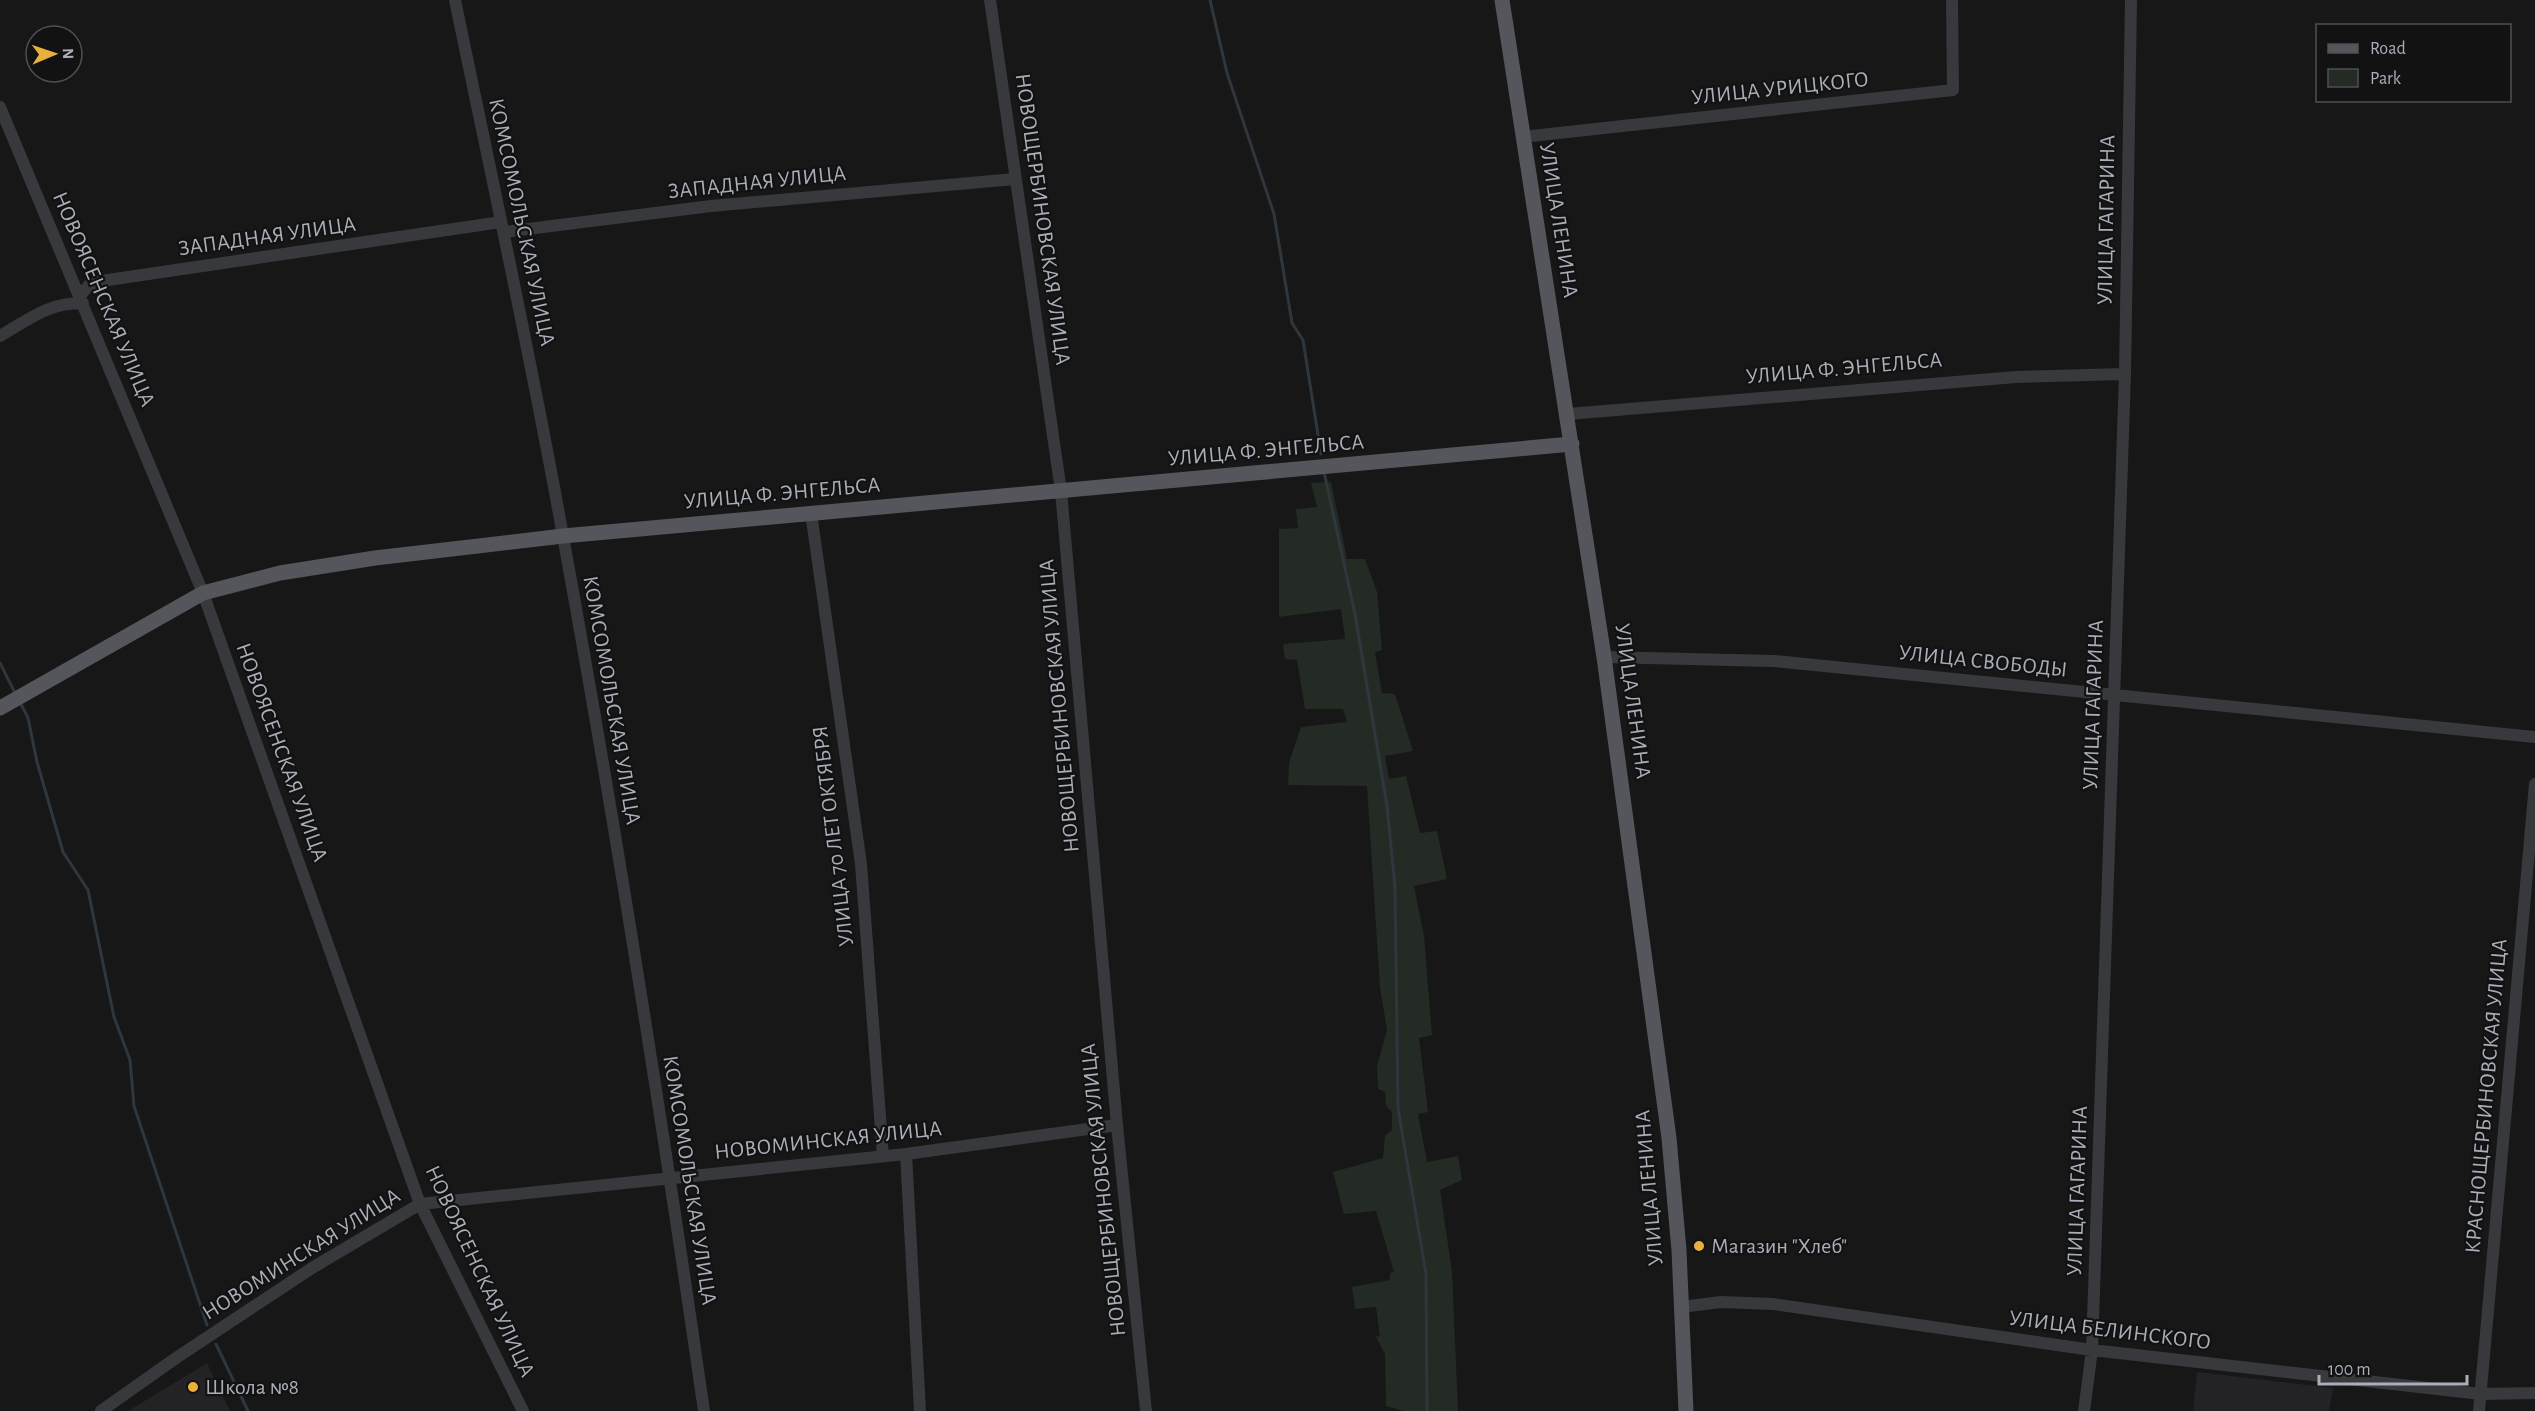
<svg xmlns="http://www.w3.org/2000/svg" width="2535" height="1411" viewBox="0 0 2535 1411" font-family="'Alegreya Sans',sans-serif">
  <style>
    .built { fill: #232325 }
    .green { fill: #232b24 }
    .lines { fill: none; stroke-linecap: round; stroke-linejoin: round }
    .stream { stroke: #2f373e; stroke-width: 3 }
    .minor { stroke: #38393d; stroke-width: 12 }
    .major { stroke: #54565c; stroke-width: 15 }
    .poi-dot { fill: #e9b03e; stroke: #121213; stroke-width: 2 }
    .labels { text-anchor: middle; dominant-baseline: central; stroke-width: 4.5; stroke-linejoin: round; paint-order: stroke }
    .street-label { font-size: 22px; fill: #a9aeb8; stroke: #121213 }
    .poi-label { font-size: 22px; fill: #a9aeb8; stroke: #121213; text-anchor: start }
  </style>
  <rect width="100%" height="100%" fill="#171718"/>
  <path class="built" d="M207 1363 230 1411H128Z
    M2197 1372 2333 1388 2329 1411H2193Z"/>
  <path class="green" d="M1331 482 1347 559H1365L1377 592 1382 650 1375 652 1382 693 1395 694 1413 751 1385 756 1389 779 1406 776 1420 833 1437 831 1447 879 1414 886 1424 936 1432 1035 1419 1038 1428 1112 1418 1114 1427 1162 1458 1156 1462 1180 1440 1190 1452 1271 1458 1411H1403L1386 1406 1385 1354 1376 1337 1380 1336 1376 1307 1355 1309 1352 1287 1390 1280V1273L1394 1272 1376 1211 1344 1214 1333 1172 1383 1158 1385 1136 1392 1130V1112L1386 1106 1385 1092 1378 1089 1377 1066 1387 1030 1380 988 1367 786 1288 785 1289 763 1301 727 1347 722 1343 709H1305L1297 660 1285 659 1283 644 1345 639 1341 609 1279 617V529L1298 528 1296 509 1317 507 1311 483Z"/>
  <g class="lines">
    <path class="stream" d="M1210 0 1227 73 1274 214 1292 323 1303 340 1321 454
      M1324 472 1355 614 1387 806 1395 887 1398 1108 1426 1274 1427 1411
      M0 663 15 693
      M20 702 28 718 37 762 63 852 88 890 114 1017 130 1060 134 1106 207 1325
      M216 1344 248 1411"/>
    <path class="minor" d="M455 0C492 179 531 357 563 536 616 827 662 1119 704 1411
      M990 0 1061 491 1117 1125 1146 1411
      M0 107 203 593 420 1204 523 1411
      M1522 137 1953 90 1952 0
      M504 232 711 206 1015 179
      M80 296 89 285 101 281 501 222
      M0 336C30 319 47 303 83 303
      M1568 414 2016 377 2125 374
      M811 513 861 864 883 1156
      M1604 657 1774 661 2535 737
      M906 1154 920 1411
      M1681 1307 1721 1302 1773 1304 2092 1350 2481 1394 2535 1393
      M101 1411 176 1358 312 1268 420 1204 906 1154 1117 1125
      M2084 1411 2092 1350 2125 374 2131 0
      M2479 1411 2535 784"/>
    <path class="major" d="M1502 0 1604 657 1669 1138 1679 1250 1686 1411
      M0 708 203 593 280 573 375 558 563 536 1572 444"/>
  </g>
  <g class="poi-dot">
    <circle cx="1699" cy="1246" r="6"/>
    <circle cx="193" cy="1387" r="6"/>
  </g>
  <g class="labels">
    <g class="street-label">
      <text transform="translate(1780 88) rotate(-6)">УЛИЦА УРИЦКОГО</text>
      <text transform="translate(757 182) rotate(-6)">ЗАПАДНАЯ УЛИЦА</text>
      <text transform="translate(1043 219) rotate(82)">НОВОЩЕРБИНОВСКАЯ УЛИЦА</text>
      <text transform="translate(1559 220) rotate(81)">УЛИЦА ЛЕНИНА</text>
      <text transform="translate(2106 220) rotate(-89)">УЛИЦА ГАГАРИНА</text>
      <text transform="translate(522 222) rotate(78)">КОМСОМОЛЬСКАЯ УЛИЦА</text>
      <text transform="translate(267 236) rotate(-8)">ЗАПАДНАЯ УЛИЦА</text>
      <text transform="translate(104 299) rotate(67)">НОВОЯСЕНСКАЯ УЛИЦА</text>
      <text transform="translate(1844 368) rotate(-5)">УЛИЦА Ф. ЭНГЕЛЬСА</text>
      <text transform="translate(1266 450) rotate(-5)">УЛИЦА Ф. ЭНГЕЛЬСА</text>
      <text transform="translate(782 493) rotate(-5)">УЛИЦА Ф. ЭНГЕЛЬСА</text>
      <text transform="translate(1983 661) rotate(6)">УЛИЦА СВОБОДЫ</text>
      <text transform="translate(612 700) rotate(80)">КОМСОМОЛЬСКАЯ УЛИЦА</text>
      <text transform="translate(1633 701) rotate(82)">УЛИЦА ЛЕНИНА</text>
      <text transform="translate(2093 705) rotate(-88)">УЛИЦА ГАГАРИНА</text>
      <text transform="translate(1059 706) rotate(-95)">НОВОЩЕРБИНОВСКАЯ УЛИЦА</text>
      <text transform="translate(282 752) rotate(70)">НОВОЯСЕНСКАЯ УЛИЦА</text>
      <text transform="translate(833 836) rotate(-97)">УЛИЦА 70 ЛЕТ ОКТЯБРЯ</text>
      <text transform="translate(2486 1096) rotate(-85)">КРАСНОЩЕРБИНОВСКАЯ УЛИЦА</text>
      <text transform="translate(828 1140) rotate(-6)">НОВОМИНСКАЯ УЛИЦА</text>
      <text transform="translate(690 1180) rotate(81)">КОМСОМОЛЬСКАЯ УЛИЦА</text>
      <text transform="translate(1649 1188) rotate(-95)">УЛИЦА ЛЕНИНА</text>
      <text transform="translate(1103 1190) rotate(-96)">НОВОЩЕРБИНОВСКАЯ УЛИЦА</text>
      <text transform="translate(2077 1191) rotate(-88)">УЛИЦА ГАГАРИНА</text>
      <text transform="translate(301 1254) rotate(-32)">НОВОМИНСКАЯ УЛИЦА</text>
      <text transform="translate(480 1271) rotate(65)">НОВОЯСЕНСКАЯ УЛИЦА</text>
      <text transform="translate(2110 1330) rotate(7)">УЛИЦА БЕЛИНСКОГО</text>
    </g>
    <g class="poi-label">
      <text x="1711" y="1246">Магазин "Хлеб"</text>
      <text x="205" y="1387">Школа №8</text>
    </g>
  </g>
  <rect x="2316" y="24" width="195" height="78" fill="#121213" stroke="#4e5055" stroke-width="1.5"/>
  <rect x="2328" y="44" width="30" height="9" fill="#54565c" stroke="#4e5055" stroke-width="1.5"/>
  <text x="2370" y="54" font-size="18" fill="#a9aeb8">Road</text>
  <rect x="2328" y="69" width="30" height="18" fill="#232b24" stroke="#4e5055" stroke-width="1.5"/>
  <text x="2370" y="84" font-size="18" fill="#a9aeb8">Park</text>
  <g transform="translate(54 54) rotate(88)"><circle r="28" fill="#121213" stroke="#4e5055" stroke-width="1.5"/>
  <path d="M0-4.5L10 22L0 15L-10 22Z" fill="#e9b03e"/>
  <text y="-9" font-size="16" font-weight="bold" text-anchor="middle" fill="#a9aeb8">N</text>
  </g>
  <path d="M2319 1375v9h148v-9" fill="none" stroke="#a9aeb8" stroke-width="3"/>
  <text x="2328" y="1375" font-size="18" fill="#a9aeb8" stroke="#121213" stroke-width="4.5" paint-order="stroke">100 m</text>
</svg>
